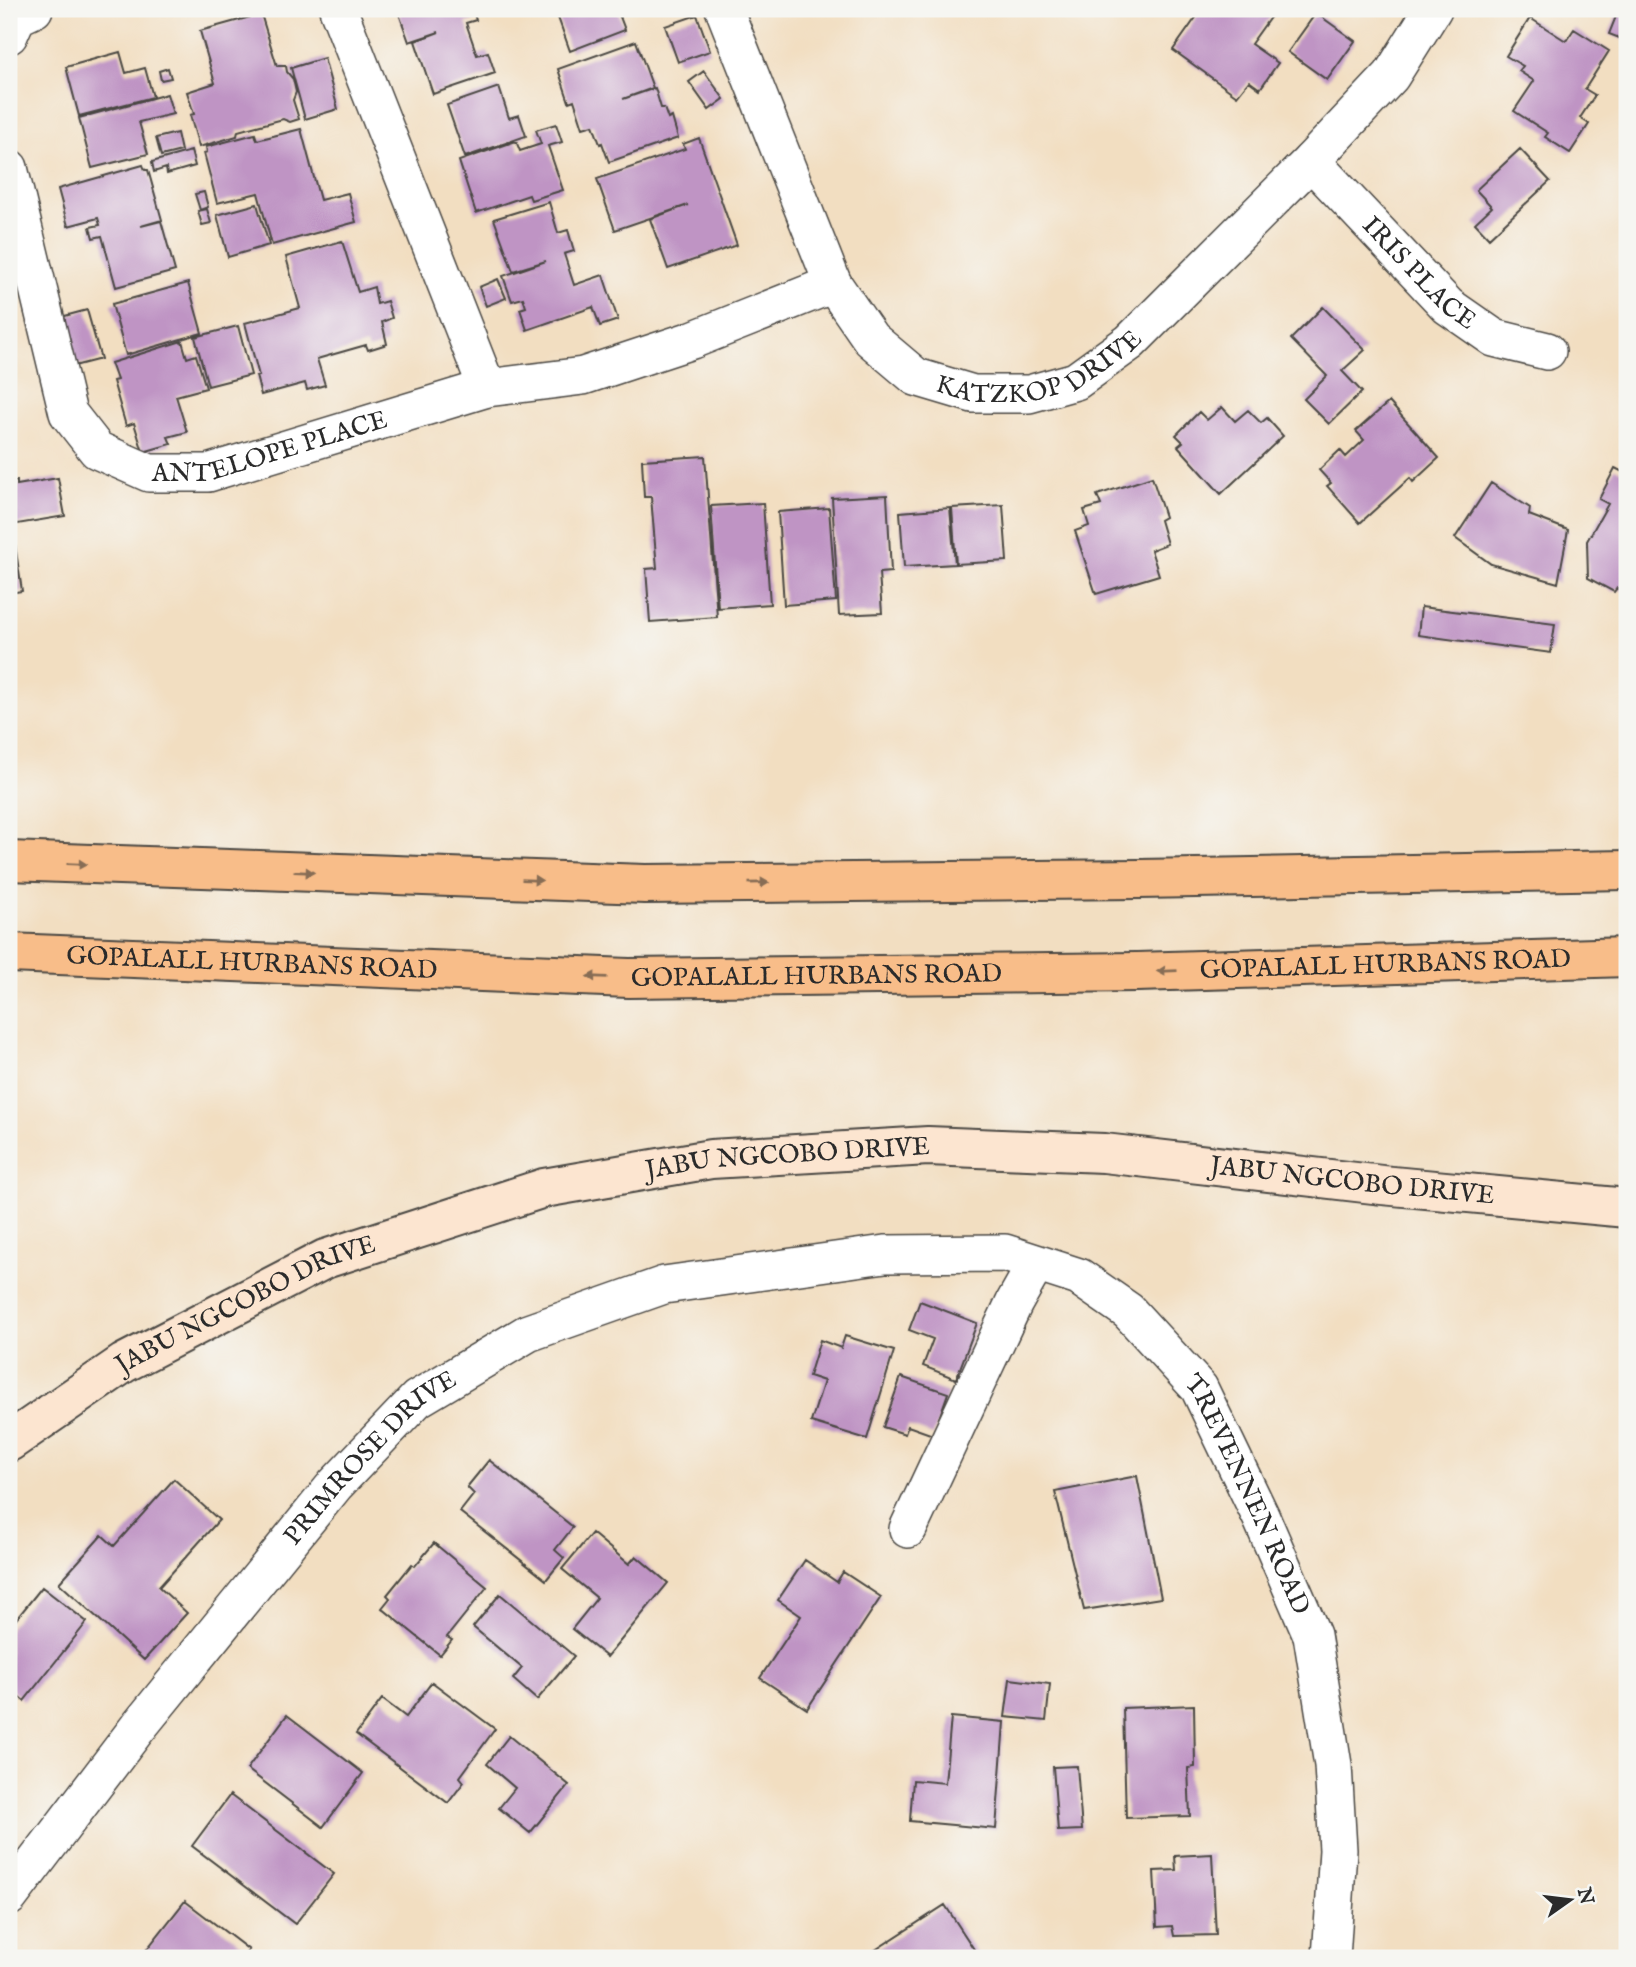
<svg xmlns="http://www.w3.org/2000/svg" width="1636" height="1967" viewBox="0 0 1636 1967" font-family="'IM FELL English',serif">
  <style>
    .building { fill: #bf94c4 }
    .lines { fill: none; stroke-linecap: round; stroke-linejoin: round }
    .minor-casing { stroke: #494642; stroke-width: 40 }
    .secondary-casing { stroke: #494642; stroke-width: 42 }
    .primary-casing { stroke: #494642; stroke-width: 42 }
    .minor { stroke: #fff; stroke-width: 37 }
    .secondary { stroke: #fce5d0; stroke-width: 38 }
    .primary { stroke: #f8bd89; stroke-width: 38 }
    .oneway { fill: #876d55 }
    .labels { text-anchor: middle; dominant-baseline: central; stroke-width: 5; stroke-linejoin: round; paint-order: stroke }
    .street-label { font-size: 26px; fill: #2b2b2b; stroke: #f6f6f2 }
  </style>
  <rect width="100%" height="100%" fill="#f6f6f2"/>
  <filter id="ink" filterUnits="userSpaceOnUse"><feTurbulence type="fractalNoise" baseFrequency=".0143" numOctaves="2"/><feDisplacementMap in="SourceGraphic" scale="14" xChannelSelector="R" yChannelSelector="G"/><feConvolveMatrix kernelMatrix="1 2 1 2 8 2 1 2 1" color-interpolation-filters="sRGB"/></filter>
  <filter id="wash" filterUnits="userSpaceOnUse"><feTurbulence type="fractalNoise" baseFrequency=".00686" numOctaves="4" result="noise"/><feDisplacementMap in="SourceGraphic" scale="28" xChannelSelector="R" yChannelSelector="G"/><feGaussianBlur stdDeviation="1.57" result="paint"/><feColorMatrix in="noise" values="0 0 0 0 0 0 0 0 0 0 0 0 0 0 0 0 0 1.4 0 .05"/><feComposite in="paint" operator="in"/></filter>
  <g filter="url(#wash)">
    <rect width="100%" height="100%" fill="#f2dec1"/>
    <g id="blocks">
      <path class="building" d="M404 9H472L476 20 466 23 477 55 488 52 495 73 433 94 415 41 439 32 409 42 398 11Z
        M555 9H617L625 30 570 51Z
        M1202 9H1276L1251 44 1278 63 1260 89 1249 81 1237 96 1173 50Z
        M1619 9H1627V41L1609 34Z
        M1316 13 1355 41 1327 80 1288 52Z
        M261 14 277 66H286L287 72 293 79 296 92 293 100 299 119 290 122 283 119 238 131 237 136 199 147 190 115 194 114 187 92 215 83 200 31Z
        M697 15 710 51 678 62 665 26Z
        M1530 18 1566 41 1574 29 1609 51 1585 89 1595 95 1580 118 1589 124 1570 153 1545 137 1548 133 1514 111 1534 81 1519 71 1523 66 1506 56Z
        M636 41 653 88 623 99 655 88 661 108H664L668 119 672 117 678 138 609 162 602 143 600 144 593 125 583 128 574 100 569 102 558 69Z
        M120 52 126 73 145 68 153 97 79 116 66 67Z
        M324 58 338 109 305 119 291 68Z
        M168 68 171 78 161 80 159 71Z
        M704 71 724 99 709 110 689 82Z
        M499 87 509 118 519 115 526 136 465 157 447 105Z
        M167 94 173 114 139 122 148 154 92 168 79 118Z
        M556 124 562 142 548 146 563 190 531 200 529 195 476 213 459 161 516 141 520 151 541 144 536 130Z
        M301 129 320 200 348 193 356 222 272 245 258 193 217 203 204 153 207 152 206 147 255 134 257 140Z
        M177 133 181 151 161 156 156 138Z
        M699 138 737 245 668 269 650 219 688 205 615 230 597 179 685 149 683 144Z
        M1520 149 1550 181 1489 238 1475 223 1492 207 1476 190Z
        M191 151 195 166 167 174 166 168 154 172 152 162Z
        M143 165 145 170H148L162 220 141 226 161 221 175 271 116 287 102 236 93 238 90 227 100 225 98 218 68 226 58 189Z
        M204 192 208 207 200 210 195 194Z
        M549 202 558 233 568 230 574 251 564 254 574 285 603 275 618 320 600 326 593 307 527 330 520 309 526 307 523 298 512 301 503 276 546 261 513 271 494 219Z
        M257 204 269 245 228 257 217 215Z
        M207 209 211 223 202 225 198 211Z
        M342 241 358 292 374 287 377 304 387 301 392 318 382 322 387 344 368 350 366 345 317 359 325 385 307 390 305 383 261 395 256 376H259L245 323 300 308 286 257Z
        M498 279 506 298 486 306 479 287Z
        M188 283 202 333 126 355 112 304Z
        M1323 307 1365 350 1342 371 1362 392 1329 424 1304 399 1327 376 1291 339Z
        M87 310 101 359 74 366 61 317Z
        M238 326 251 375 208 386 195 337Z
        M182 341 187 358 196 355 206 388 176 396 187 432 168 437 171 444 143 452 134 423 126 426 113 381 117 380 111 363Z
        M1389 402 1439 458 1413 482 1410 478 1360 523 1327 486 1331 483 1319 470 1340 450 1346 457 1364 440 1356 431Z
        M1222 407 1235 421 1248 410 1261 423 1267 418 1283 436 1221 494 1178 446 1183 442 1176 435 1199 412 1207 420Z
        M705 456 717 617 650 622 646 569 657 568 651 497H644L642 460Z
        M1615 468 1627 474V593L1617 588 1614 592 1588 578 1587 541 1608 504 1599 499Z
        M1152 477 1165 517 1160 520 1167 544 1151 550 1159 575 1096 594 1075 531 1089 526 1084 510 1101 505 1097 495Z
        M58 478 65 516 11 525 13 536 9 537V482L17 481V485Z
        M1491 483 1530 508 1529 515 1568 530 1558 583 1491 564 1455 538Z
        M887 495 891 572 879 573 882 613 839 615 832 498Z
        M763 503 770 604 718 608 711 506Z
        M1003 505 1007 561 956 564 952 508Z
        M829 508 836 601 784 605 778 512Z
        M950 508 955 564 904 567 900 512Z
        M14 538 22 591 9 593V539Z
        M1421 607 1555 624 1551 653 1418 635Z
        M920 1301 977 1323 956 1379 923 1366 933 1339 909 1330Z
        M845 1336 894 1351 867 1439 811 1422 824 1381 809 1376 820 1340 841 1348Z
        M901 1377 948 1393 933 1435 908 1426 905 1434 883 1427Z
        M489 1460 573 1527 555 1550 564 1558 546 1580 460 1512 474 1494 467 1487Z
        M1137 1476 1161 1598 1084 1610 1055 1492Z
        M174 1479 219 1520 159 1587 187 1613 144 1660 59 1583 102 1535 114 1546Z
        M592 1533 629 1564 636 1556 668 1583 607 1657 572 1629 597 1598 562 1569Z
        M434 1543 487 1587 447 1637 452 1640 440 1655 382 1608 390 1598 387 1595 412 1564 415 1566Z
        M805 1560 837 1582 843 1572 881 1597 807 1709 760 1678 801 1616 778 1600Z
        M42 1587 87 1622 24 1701 9 1688V1628Z
        M500 1594 574 1656 537 1700 513 1679 522 1668 473 1627Z
        M1010 1679 1050 1684 1046 1721 1005 1717Z
        M432 1682 495 1729 460 1777 464 1782 448 1803 356 1734 382 1699 406 1717Z
        M1194 1705 1195 1767 1188 1768 1190 1816 1126 1818 1123 1708Z
        M287 1715 363 1773 323 1827 247 1769Z
        M951 1717 1004 1722 996 1829 910 1821 913 1780 945 1783Z
        M509 1736 569 1785 530 1833 499 1808 515 1788 487 1764Z
        M1077 1766 1082 1830 1058 1831 1053 1767Z
        M230 1795 334 1874 295 1924 192 1846Z
        M1212 1854 1216 1935 1174 1936 1172 1926 1157 1927 1154 1871 1176 1870 1175 1856Z
        M185 1901 249 1950 242 1958H140Z
        M945 1905 979 1957 976 1958H863Z
        M1206 1953V1958H1147V1956Z"/>
    </g>
  </g>
  <g filter="url(#ink)">
    <use href="#blocks" fill-opacity="0" stroke="#494642" stroke-width="2"/>
    <g class="lines">
      <g class="minor-casing">
        <g id="minor">
          <path d="M338 9 487 388"/>
          <path id="s1" d="M724 9 833 284 871 339 916 377 973 394H1029L1076 381 1130 342 1311 161 1391 76 1433 9"/>
          <path d="M9 35 17 17 34 9"/>
          <path id="s2" d="M1311 161 1448 306 1494 338 1547 351"/>
          <path id="s3" d="M9 168 68 413 97 450 149 473H208L487 388 583 376 692 340 833 284"/>
          <path d="M908 1529 1014 1303 1036 1264"/>
          <path id="s4" d="M9 1897 136 1730 335 1485 417 1399 528 1333 664 1285 885 1254 1005 1253 1079 1277 1128 1311 1199 1388 1261 1517 1312 1635 1333 1765 1338 1850 1331 1958"/>
        </g>
      </g>
      <g class="secondary-casing">
        <g id="secondary">
          <path id="s5" d="M9 1442 124 1363 325 1259 544 1188 711 1159 928 1146 1104 1153 1382 1185 1627 1208"/>
        </g>
      </g>
      <g class="primary-casing">
        <g id="primary">
          <path d="M9 861 645 884 1139 879 1627 870"/>
          <path id="s6" d="M9 953 629 978 1137 972 1627 957"/>
        </g>
      </g>
      <use href="#minor" class="minor"/>
      <use href="#secondary" class="secondary"/>
      <use href="#primary" class="primary"/>
    </g>
    <defs><path id="oneway-solid" d="M-6-.8H1V-3.2L6.5 0L1 3.2V.8H-6Z" transform="scale(1.75)"/></defs>
    <g class="oneway">
      <use href="#oneway-solid" transform="translate(77 864) rotate(2)"/>
      <use href="#oneway-solid" transform="translate(304 872) rotate(2)"/>
      <use href="#oneway-solid" transform="translate(532 880) rotate(2)"/>
      <use href="#oneway-solid" transform="translate(759 883) rotate(-1)"/>
      <use href="#oneway-solid" transform="translate(1167 971) rotate(178)"/>
      <use href="#oneway-solid" transform="translate(597 977) rotate(-178)"/>
    </g>
  </g>
  <g class="labels">
    <g class="street-label">
      <text stroke="none"><textPath href="#s2" startOffset="156">IRIS PLACE</textPath></text>
      <text stroke="none"><textPath href="#s1" startOffset="553">KATZKOP DRIVE</textPath></text>
      <text stroke="none"><textPath href="#s3" startOffset="480">ANTELOPE PLACE</textPath></text>
      <text stroke="none"><textPath href="#s6" startOffset="243">GOPALALL HURBANS ROAD</textPath></text>
      <text stroke="none"><textPath href="#s6" startOffset="1377">GOPALALL HURBANS ROAD</textPath></text>
      <text stroke="none"><textPath href="#s6" startOffset="808">GOPALALL HURBANS ROAD</textPath></text>
      <text stroke="none"><textPath href="#s5" startOffset="842">JABU NGCOBO DRIVE</textPath></text>
      <text stroke="none"><textPath href="#s5" startOffset="1409">JABU NGCOBO DRIVE</textPath></text>
      <text stroke="none"><textPath href="#s5" startOffset="275">JABU NGCOBO DRIVE</textPath></text>
      <text stroke="none"><textPath href="#s4" startOffset="570">PRIMROSE DRIVE</textPath></text>
      <text stroke="none"><textPath href="#s4" startOffset="1620">TREVENNEN ROAD</textPath></text>
    </g>
  </g>
  <rect width="1636" height="1967" fill="none" stroke="#f6f6f2" stroke-width="35"/>
  <g transform="translate(1570 1900) rotate(76)" stroke="#f6f6f2" stroke-width="5" paint-order="stroke">
  <path d="M0-5L12 26L0 18L-12 26Z" fill="#2b2b2b"/>
  <text y="-10" font-size="19" font-weight="bold" text-anchor="middle" fill="#2b2b2b">N</text>
  </g>
</svg>
